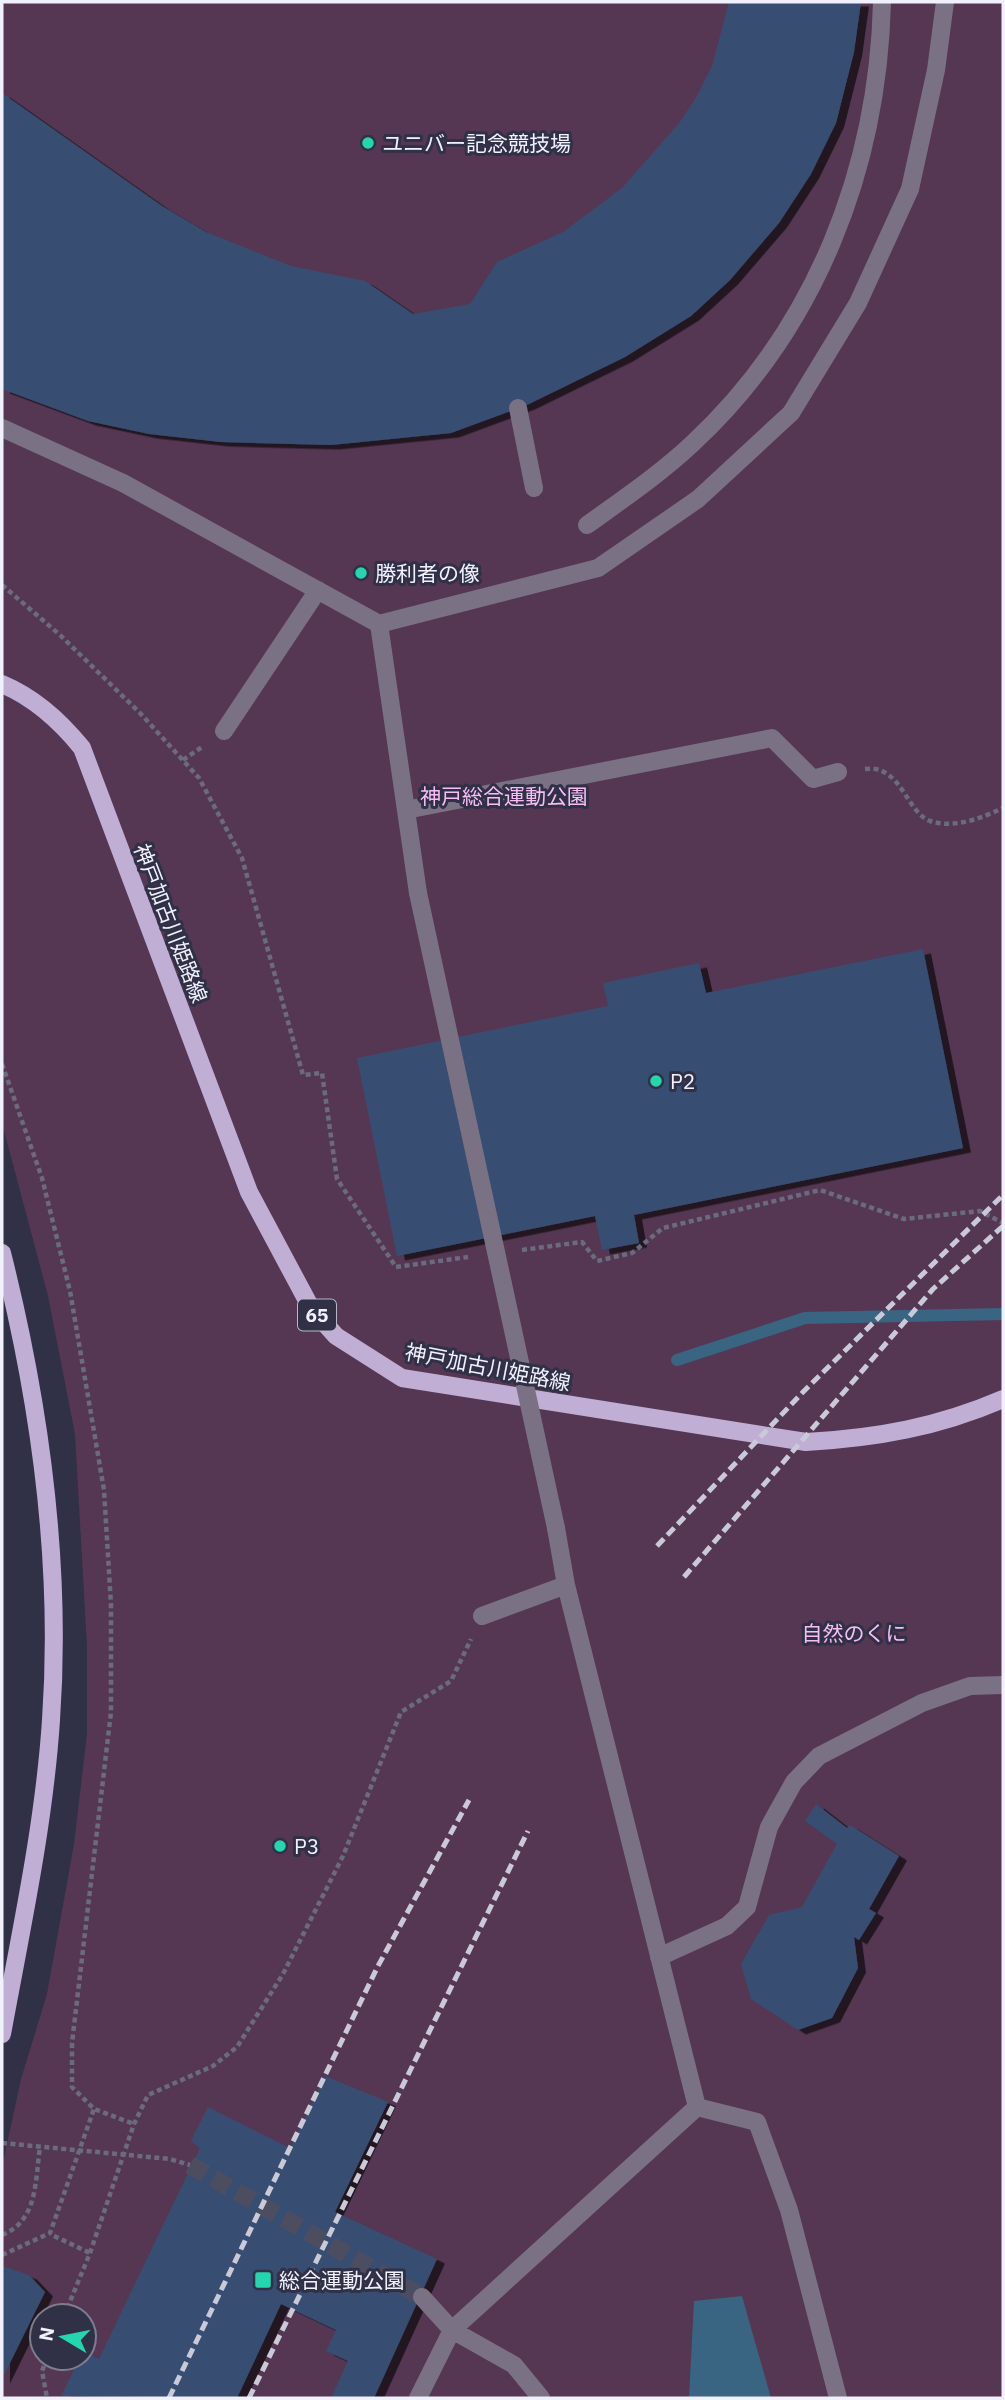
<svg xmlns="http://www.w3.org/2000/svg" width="1005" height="2400" viewBox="0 0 1005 2400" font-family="'IBM Plex Sans','Noto Sans JP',sans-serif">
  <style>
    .green { fill: #553753; fill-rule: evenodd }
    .water { fill: #396582 }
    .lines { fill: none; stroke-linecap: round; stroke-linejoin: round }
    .stream { stroke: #396582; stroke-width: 12 }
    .building { fill: #384d72; filter: url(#shadow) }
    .minor-tunnel { stroke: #4d4d62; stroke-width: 18; stroke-dasharray: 18 9; stroke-linecap: butt }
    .path { stroke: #6b6b7f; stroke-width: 4.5; stroke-dasharray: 5 3.5; stroke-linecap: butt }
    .minor { stroke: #7a7184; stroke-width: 18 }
    .major { stroke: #c0aed5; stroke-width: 18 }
    .rail { stroke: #c9c9d8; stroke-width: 5; stroke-dasharray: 10 5; stroke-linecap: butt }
    .path-bridge { stroke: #6b6b7f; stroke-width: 4.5; stroke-dasharray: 5 3.5; stroke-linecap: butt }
    .minor-bridge { stroke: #7a7184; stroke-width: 18 }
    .poi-dot { fill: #25d5ae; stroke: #303047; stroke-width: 2.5 }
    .labels { text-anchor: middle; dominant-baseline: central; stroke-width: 6; stroke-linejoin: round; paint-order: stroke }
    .shield { fill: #303047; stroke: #b7b7c6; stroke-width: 2 }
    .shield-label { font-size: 19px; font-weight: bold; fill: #f1f1fd }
    .poi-label { font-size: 21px; fill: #f1f1fd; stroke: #303047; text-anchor: start }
    .park-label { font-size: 21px; fill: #f8bdf4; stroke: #303047 }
    .street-label { font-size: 21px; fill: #f1f1fd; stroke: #303047 }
  </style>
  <defs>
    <filter id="shadow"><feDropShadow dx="8" dy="4.5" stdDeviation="0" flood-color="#0009"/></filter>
  </defs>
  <rect width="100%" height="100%" fill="#303047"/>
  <path class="green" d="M2 2H1003V2398H2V2167L21 2079 47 1994 74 1844 87 1734V1647L75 1434 48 1296 2 1123ZM42 2316H84V2358H42Z"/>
  <path class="water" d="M742 2296 771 2398H689L694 2301Z"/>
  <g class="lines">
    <path class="stream" d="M677 1360 805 1318 1003 1314"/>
  </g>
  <path class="building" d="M729 2H861L854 52 836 123 811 174 779 223 730 280 691 316 625 357 527 405 451 433 331 445 221 442 149 434 88 421 2 389V93L162 206 206 232 291 266 365 281 413 314 470 304 497 262 563 232 622 188 680 122 697 96 712 66Z
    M923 949 963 1148 634 1215 639 1243 602 1250 595 1216 397 1256 357 1058 608 1006 603 983 699 963 706 993Z
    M816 1804 847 1828 850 1825 899 1856 869 1909 876 1913 859 1940 854 1937 858 1968 832 2018 798 2030 751 1999 741 1964 769 1915 802 1907 837 1844 805 1821Z
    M325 2076 388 2102 335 2212 437 2259 374 2398H331L348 2361 326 2351 336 2330 281 2304 237 2398 61 2396 80 2358H84V2351L99 2359 200 2148 191 2141 208 2107 290 2148Z
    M2 2266 29 2275 45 2292 2 2379Z"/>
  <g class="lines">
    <path class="minor-tunnel" d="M190 2165 422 2297"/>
    <path class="path" d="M2 585 60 635 140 713 199 778 242 858 303 1075 322 1073 337 1179 396 1267 468 1257
      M183 760 202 747
      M865 769C901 764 906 812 930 821 954 829 982 818 1003 808
      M2 1064 42 1178 70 1291 104 1490 111 1605V1712L72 2043V2087L94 2109 134 2124
      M522 1250 582 1242 597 1261 632 1253 663 1228 820 1190 904 1219 980 1211 1003 1223
      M2 2235C38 2221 35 2181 40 2147
      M54 2236 90 2253
      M2 2255 50 2233 94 2109
      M64 2316 90 2253 134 2124 148 2095 213 2066 237 2047 283 1974 343 1856 401 1712 451 1681 471 1639
      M47 2358 42 2371 47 2398"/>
    <path class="minor" d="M518 408 534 488
      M2 428 123 483 379 624
      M587 525C623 499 660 474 692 444 816 329 878 168 882 2
      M224 731 318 590
      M406 810 772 738 813 779 838 772
      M418 893 379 624 598 568 698 499 791 413 858 303 910 189 936 70 945 2
      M556 1528 566 1585 697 2107 757 2122 789 2210 838 2398
      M482 1616 566 1585
      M659 1957 727 1926 747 1907 769 1827 794 1782 819 1756 922 1703 970 1686 1003 1685
      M422 2297 452 2330 514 2365 541 2398
      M418 2398 452 2330 697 2107"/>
    <path class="major" d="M2 684C33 697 61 722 82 748L249 1192 311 1308 336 1336 402 1378 806 1442C877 1438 938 1427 1003 1399
      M2 1253C40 1404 62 1564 51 1720 44 1826 21 1930 2 2034"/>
    <path class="rail" d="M657 1546 804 1391 1003 1195
      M684 1577 933 1289 1003 1226
      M169 2398 378 1966 469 1800
      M249 2398 528 1831"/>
    <path class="path-bridge" d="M2 2143 170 2159 190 2165"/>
    <path class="minor-bridge" d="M418 893 556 1528"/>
  </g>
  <g class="poi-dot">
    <circle cx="368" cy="143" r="7"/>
    <circle cx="361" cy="573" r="7"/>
    <circle cx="656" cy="1081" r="7"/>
    <circle cx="280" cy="1846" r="7"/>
    <rect x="254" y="2271" width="18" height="18" rx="3.5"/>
  </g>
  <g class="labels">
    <rect class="shield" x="298" y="1299.5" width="38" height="31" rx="5"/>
    <g class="shield-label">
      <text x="317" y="1315">65</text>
    </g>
    <g class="poi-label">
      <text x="382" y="143">ユニバー記念競技場</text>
      <text x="375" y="573">勝利者の像</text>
      <text x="670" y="1081">P2</text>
      <text x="294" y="1846">P3</text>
      <text x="279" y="2280">総合運動公園</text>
    </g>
    <g class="park-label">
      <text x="504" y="796">神戸総合運動公園</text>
      <text x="854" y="1633">自然のくに</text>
    </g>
    <g class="street-label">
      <text transform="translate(171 923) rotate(69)">神戸加古川姫路線</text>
      <text transform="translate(488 1367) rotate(11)">神戸加古川姫路線</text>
    </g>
  </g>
  <rect width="1005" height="2400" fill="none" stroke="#f1f1fd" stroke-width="7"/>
  <g transform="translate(63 2337) rotate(280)"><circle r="33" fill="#303047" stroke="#7d7d90" stroke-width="2"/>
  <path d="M0-5L12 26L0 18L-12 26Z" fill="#25d5ae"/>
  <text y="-10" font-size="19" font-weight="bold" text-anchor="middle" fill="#f1f1fd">N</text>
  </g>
</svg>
